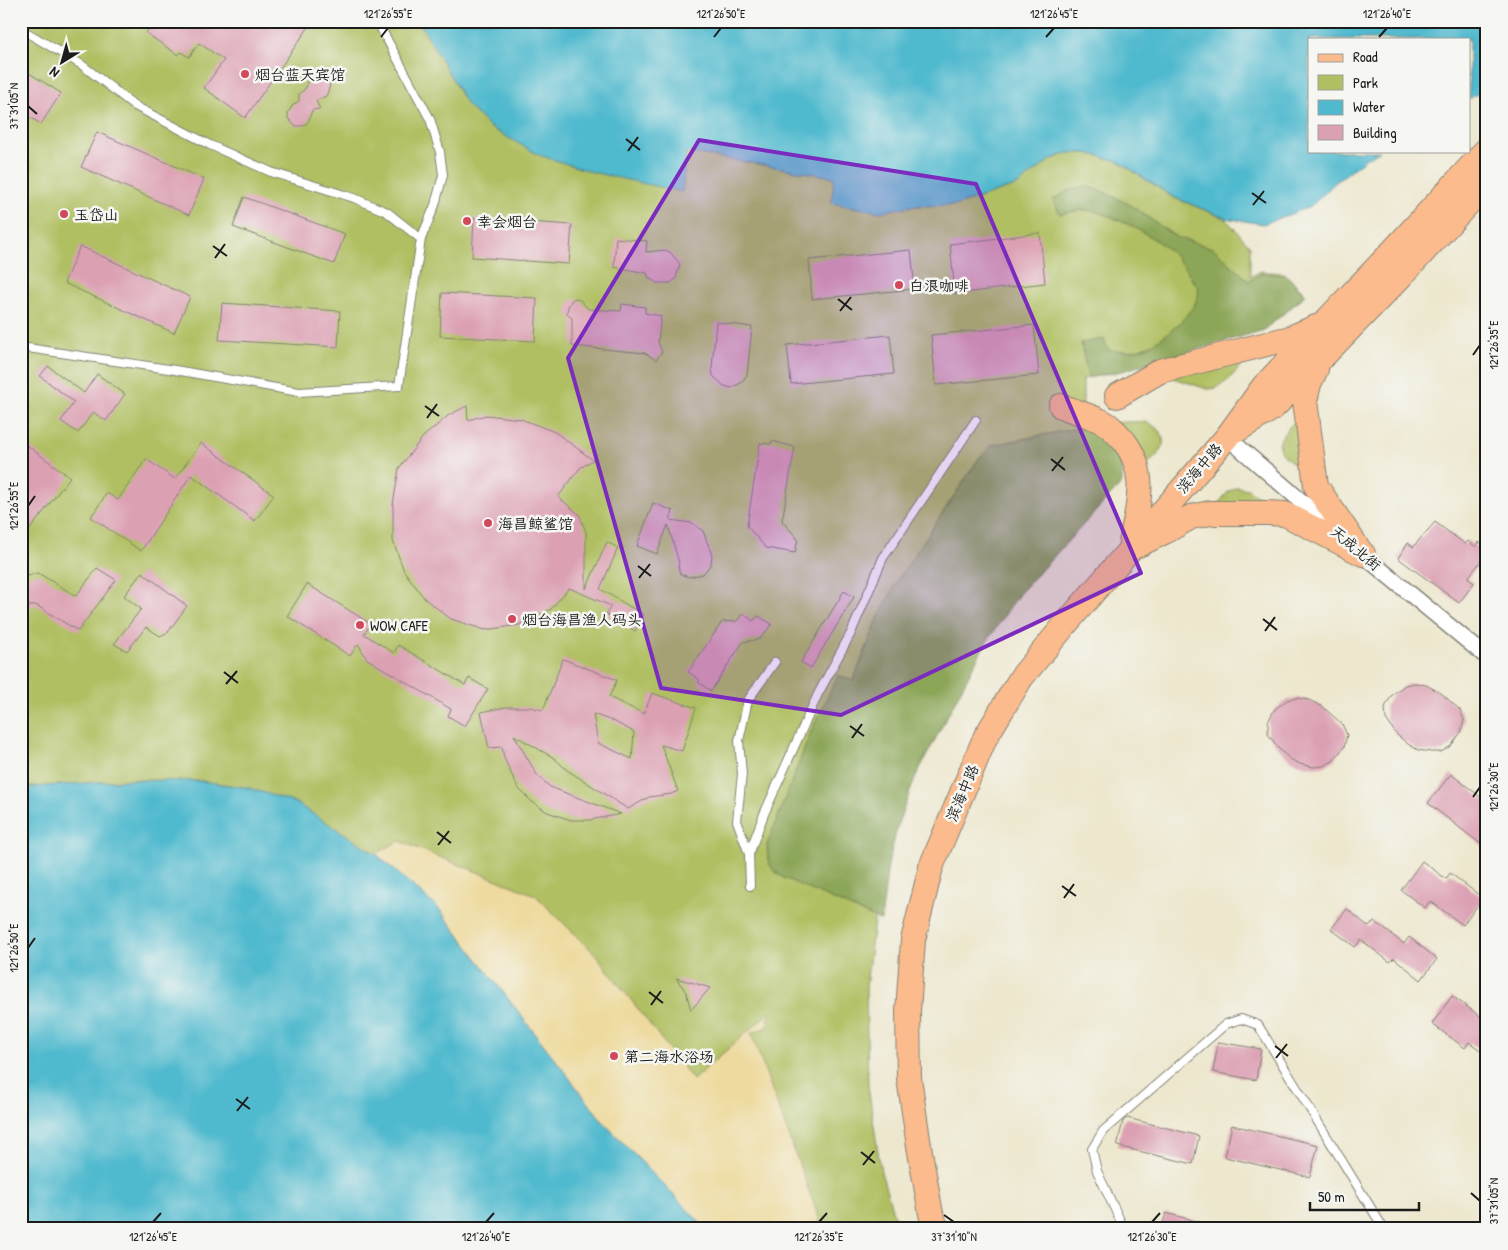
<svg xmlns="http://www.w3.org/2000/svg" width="1508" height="1250" viewBox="0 0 1508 1250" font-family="'Patrick Hand','LXGW WenKai TC',sans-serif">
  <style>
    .green { fill: #b0bf62; stroke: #666e3f }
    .forest { fill: #8ca658; stroke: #54613a }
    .sand { fill: #eeda9e; stroke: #857b5d }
    .water { fill: #50b9ce; stroke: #366a75 }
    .building { fill: #dca0b3; fill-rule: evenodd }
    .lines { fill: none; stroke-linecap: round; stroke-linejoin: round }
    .lane-casing { stroke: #848275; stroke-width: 10 }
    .street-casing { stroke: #848275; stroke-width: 18 }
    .primary-casing { stroke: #848275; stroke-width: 26 }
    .lane { stroke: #fff; stroke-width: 8 }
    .street { stroke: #fff; stroke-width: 15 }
    .primary { stroke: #fbbb8c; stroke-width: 24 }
    .marked { fill: #7b2cbf; fill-opacity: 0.2; stroke: #7b2cbf; stroke-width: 4; stroke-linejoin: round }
    .ticks { fill: none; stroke: #1c1c1c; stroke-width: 2 }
    .poi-dot { fill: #d1495b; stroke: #f6f6f2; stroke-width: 2 }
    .labels { text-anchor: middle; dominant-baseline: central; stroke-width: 5; stroke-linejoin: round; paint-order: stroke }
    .poi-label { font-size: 15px; fill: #1c1c1c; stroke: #f6f6f2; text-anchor: start }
    .street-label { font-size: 15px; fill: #1c1c1c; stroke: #f6f6f2 }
    .neatline { fill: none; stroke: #1c1c1c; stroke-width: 2 }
    .ticks-label { font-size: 12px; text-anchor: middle; fill: #1c1c1c }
  </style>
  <rect width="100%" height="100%" fill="#f6f6f2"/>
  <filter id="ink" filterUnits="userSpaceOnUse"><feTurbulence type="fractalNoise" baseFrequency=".02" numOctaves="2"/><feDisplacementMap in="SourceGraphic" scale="10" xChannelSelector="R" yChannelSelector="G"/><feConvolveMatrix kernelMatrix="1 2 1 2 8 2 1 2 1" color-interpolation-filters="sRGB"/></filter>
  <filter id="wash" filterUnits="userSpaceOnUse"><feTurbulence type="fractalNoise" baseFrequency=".0096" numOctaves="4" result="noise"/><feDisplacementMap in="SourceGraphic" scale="20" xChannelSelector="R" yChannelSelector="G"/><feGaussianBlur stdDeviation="1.12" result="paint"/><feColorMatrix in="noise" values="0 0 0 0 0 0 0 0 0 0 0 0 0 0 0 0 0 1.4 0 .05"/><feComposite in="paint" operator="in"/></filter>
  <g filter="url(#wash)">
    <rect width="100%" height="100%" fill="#ede7ce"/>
    <path class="green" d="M21 21H419L421 25 682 192 686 152 834 177 880 212 911 206 957 205 1018 185 1050 160 1067 153H1087L1118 161 1172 197 1225 218 1250 246V277L1260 271 1284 273 1305 293 1301 299 1264 330 1083 379V427L1063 546 1019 594 985 644 904 774 879 878 866 987 868 1086 881 1172 898 1229H706L249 788 201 781 127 780 21 788Z
      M1248 357C1238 369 1224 390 1207 389L1170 377Z
      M1123 422C1130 422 1137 421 1144 422 1158 425 1169 438 1160 452 1156 457 1150 462 1145 466L1113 423Z
      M1294 422 1298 426 1305 471 1300 469 1281 453C1275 440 1286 431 1294 422Z
      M1237 487 1248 489 1267 503 1216 506 1228 492Z"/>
    <path class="forest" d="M1085 186 1099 190 1129 204 1176 237 1213 248 1249 281 1261 273 1286 275 1305 295 1264 330 1122 371 1088 378 1081 343 1104 339 1108 350C1120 351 1133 352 1145 347 1161 342 1204 307 1198 288 1197 285 1194 282 1192 279 1186 269 1179 260 1171 252 1154 236 1109 212 1086 210 1078 210 1068 213 1060 214L1053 200 1070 190Z
      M1083 427 1111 445 1122 463V483L1019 594 985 644 916 776 899 821 888 865 881 921 784 878C768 869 768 862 767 845L810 734 838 675 853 681 879 616 899 578 980 457 992 445Z"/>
    <path class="sand" d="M399 841 535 895 596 955 693 1080 770 1012 767 1027 751 1033 823 1229H706L604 1123 439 909 376 854Z"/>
    <path class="water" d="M419 21H1487V88L1469 99V39H1309V151H1379L1365 159 1336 182 1310 207 1263 224 1225 218 1173 197 1118 161 1087 153H1067L1050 160 1018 185 957 205 911 206 880 212 832 203 834 177 686 152 682 192 592 172 539 155 491 128 467 105Z
      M127 780 201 781 249 788 296 803 376 854 439 909 604 1123 706 1229H21V788Z"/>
    <g id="blocks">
      <path class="building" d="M155 21H242L249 26 253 21H313L245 118 204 88 224 60 199 43 189 57 181 52 178 55 146 33Z
        M21 68 61 93 41 124 21 112Z
        M314 74 323 76 327 80 330 84 328 92 326 96 316 101 320 109 312 110 309 120 306 124 302 126H295L288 118V113L292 106 299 101V94L306 88 307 82Z
        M97 132 204 179 189 215 81 167Z
        M244 197 345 234 334 264 233 227Z
        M474 218 572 225 569 264 472 257Z
        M1040 233 1045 283 955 294 950 244Z
        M616 238 647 241 646 252 665 250 670 252 680 264 676 278 671 283H657L649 278 647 273 614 267Z
        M80 246 190 297 174 333 64 283Z
        M911 250 915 289 812 299 809 260Z
        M442 293 537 298 535 341 440 336Z
        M575 298 581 301 588 309 621 311 622 304 645 307V313L661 316 658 342 662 352 656 360 645 353 572 346V318L567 314 568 307 571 301Z
        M222 303 340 311 338 347 219 340Z
        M716 322 752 327 747 375 741 383 731 388 724 386 713 376 712 368Z
        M1034 325 1039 375 936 385 931 335Z
        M890 335 894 374 791 384 787 345Z
        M48 366 84 393 97 374 125 394 106 421 93 412 78 433 61 421 74 402 40 376Z
        M467 406 468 420 486 415 521 419 555 432 593 460 580 468 558 497 579 514 586 532V589L607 542 618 548 600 589 644 615 635 631 606 614 611 606 569 588 551 609 519 625 485 630 451 619 425 599 404 571 393 541V505L399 468 423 437 449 415Z
        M21 441 70 477 21 541Z
        M772 441 795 447 782 521 798 539 795 553 766 548 747 526 760 443 771 444Z
        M201 443 274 495 255 521 191 475 141 551 91 517 107 493 118 500 146 459 175 479Z
        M653 503 673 511 670 520 692 523 703 531 712 555 711 564 703 574 689 577 680 574 678 566 679 563 668 525 657 554 637 546Z
        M1435 522 1465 544 1468 541 1476 547 1479 542 1487 548V553L1468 578 1474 583 1459 603 1398 558 1408 543 1413 547Z
        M97 568 116 580 78 631 36 605 21 608V578L38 573 76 596Z
        M142 572 187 606 168 632 160 636 146 627 127 651 114 644 141 609 124 596Z
        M307 584 371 624 364 634 394 653 398 645 465 685 469 678 488 689 465 726 448 716 451 709 367 659 358 644 350 656 287 616Z
        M844 591 854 597 811 668 801 662Z
        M743 613 753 621 758 616 772 624 760 639 743 642 711 691 698 682 700 680 688 672 722 622 737 621Z
        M563 659 617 680 609 697 644 714 652 693 696 708 682 751 661 745 678 791 671 794 649 797 628 809 567 770 554 758 514 735 537 775 550 787 621 814 590 820H571L547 812 531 801 518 788 504 758 502 747 489 748 481 712 506 707H530L543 710ZM593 714 615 722 634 732 632 759 598 743Z
        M1415 683 1426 685 1441 693 1460 710 1464 720 1461 732 1451 746 1441 752H1431L1418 750 1408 744 1396 734 1386 719 1385 707 1392 695 1405 685Z
        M1297 698 1309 700 1323 707 1342 724 1347 735 1344 747 1333 761 1323 766 1313 767 1300 764 1290 759 1279 749 1268 734V722L1274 710 1287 700Z
        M1451 774 1487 802V849L1428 803Z
        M1422 861 1446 879 1450 873 1483 898 1463 925 1430 901 1425 908 1401 890Z
        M1347 909 1369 927 1374 921 1404 944 1409 937 1437 959 1421 980 1394 958 1390 962 1361 940 1355 947 1331 929Z
        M676 978 701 985 710 988 691 1010 686 992Z
        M1452 996 1487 1021V1055L1469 1042 1465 1048 1432 1024Z
        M1218 1042 1261 1049 1256 1080 1213 1072Z
        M1127 1118 1199 1136 1193 1164 1117 1146 1123 1121Z
        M1232 1125 1318 1145 1310 1177 1225 1157Z
        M1166 1213 1211 1225 1210 1229H1161Z"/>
    </g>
  </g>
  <g filter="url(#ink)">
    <use href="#blocks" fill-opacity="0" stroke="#848275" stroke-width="1"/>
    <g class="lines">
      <g class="lane-casing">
        <path id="lane" d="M21 29 82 65 135 106 210 145 271 172 354 198 387 212 421 239
          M21 347 175 370 299 392 399 386 421 239 435 205 443 175 440 152 430 119 377 21
          M749 854 737 821 742 774 739 741 748 700 775 662
          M750 886 749 854 764 814 818 694 851 633 883 558 976 420
          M1124 1229 1097 1171 1092 1149 1103 1131 1226 1024 1241 1019 1258 1025 1384 1229"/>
      </g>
      <g class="street-casing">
        <path id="street" d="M1227 437 1338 533
          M1357 550 1487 657"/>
      </g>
      <g class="primary-casing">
        <path id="primary" d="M1316 369 1309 384 1305 401 1316 486 1360 551
          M1117 396 1160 371 1290 338 1316 327
          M1061 406C1074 411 1088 415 1101 421 1110 425 1117 433 1124 441 1150 475 1137 509 1130 548
          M1239 429 1273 408 1403 274 1487 183
          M1138 545 1170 529 1191 517 1210 513H1268L1285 514 1363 554
          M937 1229 931 1214 919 1146 909 1078 908 1011 913 940 931 867 985 738 1021 678 1064 626 1227 437 1264 386 1388 256 1487 149"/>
      </g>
      <use href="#lane" class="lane"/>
      <use href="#street" class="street"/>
      <use href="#primary" class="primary"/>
    </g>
  </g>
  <path class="marked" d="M699 140 976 184 1141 573 841 715 661 688 568 358Z"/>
  <path class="ticks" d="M381 37 388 28M714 37 721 28M1046 37 1054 28M1379 37 1387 28M28 106 37 114M626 139 640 150M628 151 638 137M1252 193 1266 203M1253 205 1264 191M213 246 227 256M215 258 225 244M838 299 852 310M840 311 851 297M1473 355 1480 345M425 406 439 416M427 418 437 404M1051 459 1065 470M1052 471 1063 457M28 506 35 496M638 566 651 576M639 578 650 564M1263 619 1277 630M1265 631 1275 617M224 672 238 683M226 684 237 671M850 726 864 736M852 738 862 724M1473 797 1480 787M437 832 451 843M438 845 449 831M1062 886 1076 896M1064 898 1074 884M28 948 35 938M649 992 663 1003M651 1005 661 991M1275 1046 1288 1056M1276 1058 1287 1044M236 1099 250 1109M237 1111 248 1097M861 1152 875 1163M863 1165 874 1151M1471 1193 1480 1201M944 1215 954 1222M153 1222 161 1213M486 1222 494 1213M819 1222 827 1213M1152 1222 1160 1213"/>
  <g class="poi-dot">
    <circle cx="245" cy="74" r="5"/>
    <circle cx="64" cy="214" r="5"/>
    <circle cx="467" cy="221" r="5"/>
    <circle cx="899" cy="285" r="5"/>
    <circle cx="488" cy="523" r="5"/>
    <circle cx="512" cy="619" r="5"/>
    <circle cx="360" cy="625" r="5"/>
    <circle cx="614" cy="1056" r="5"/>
  </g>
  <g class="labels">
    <g class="poi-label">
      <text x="255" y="74">烟台蓝天宾馆</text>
      <text x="74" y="214">玉岱山</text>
      <text x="477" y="221">幸会烟台</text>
      <text x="909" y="285">白浪咖啡</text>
      <text x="498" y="523">海昌鲸鲨馆</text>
      <text x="522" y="619">烟台海昌渔人码头</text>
      <text x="370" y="625">WOW CAFE</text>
      <text x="624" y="1056">第二海水浴场</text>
    </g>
    <g class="street-label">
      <text transform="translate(1199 468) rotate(-49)">滨海中路</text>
      <text transform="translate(1356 548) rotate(40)">天成北街</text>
      <text transform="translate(962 793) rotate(-67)">滨海中路</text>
    </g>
  </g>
  <rect width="1508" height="1250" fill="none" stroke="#f6f6f2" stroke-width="55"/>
  <rect x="1308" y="38" width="162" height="115" fill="#f6f6f2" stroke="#9f9f9c"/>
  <rect x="1318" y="54" width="25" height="8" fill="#fbbb8c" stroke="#9f9f9c"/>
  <text x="1353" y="62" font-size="15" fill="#1c1c1c">Road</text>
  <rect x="1318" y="75" width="25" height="15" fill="#b0bf62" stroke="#9f9f9c"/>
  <text x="1353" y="88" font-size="15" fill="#1c1c1c">Park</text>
  <rect x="1318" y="100" width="25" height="15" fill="#50b9ce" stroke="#9f9f9c"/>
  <text x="1353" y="112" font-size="15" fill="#1c1c1c">Water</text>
  <rect x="1318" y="125" width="25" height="15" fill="#dca0b3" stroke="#9f9f9c"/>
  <text x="1353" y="138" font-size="15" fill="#1c1c1c">Building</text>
  <g transform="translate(62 62) rotate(217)" stroke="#f6f6f2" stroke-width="4" paint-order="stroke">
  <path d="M0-4L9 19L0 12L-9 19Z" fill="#1c1c1c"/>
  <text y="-8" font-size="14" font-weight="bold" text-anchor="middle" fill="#1c1c1c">N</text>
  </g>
  <path d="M1310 1202v8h109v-8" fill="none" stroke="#1c1c1c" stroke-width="2.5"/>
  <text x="1318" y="1202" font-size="15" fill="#1c1c1c" stroke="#f6f6f2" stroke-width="4" paint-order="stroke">50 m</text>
  <rect x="28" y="28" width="1452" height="1194" class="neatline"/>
  <g class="ticks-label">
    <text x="388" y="18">121°26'55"E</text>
    <text x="721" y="18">121°26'50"E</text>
    <text x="1054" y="18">121°26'45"E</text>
    <text x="1387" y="18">121°26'40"E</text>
    <text transform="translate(14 106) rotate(-90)" y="4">37°31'05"N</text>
    <text transform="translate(1494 345) rotate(-90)" y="4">121°26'35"E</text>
    <text transform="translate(14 506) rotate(-90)" y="4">121°26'55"E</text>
    <text transform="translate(1494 787) rotate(-90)" y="4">121°26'30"E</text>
    <text transform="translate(14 948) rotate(-90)" y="4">121°26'50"E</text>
    <text transform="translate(1494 1201) rotate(-90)" y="4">37°31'05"N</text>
    <text x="153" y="1241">121°26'45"E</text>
    <text x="486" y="1241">121°26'40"E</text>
    <text x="819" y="1241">121°26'35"E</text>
    <text x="954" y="1241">37°31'10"N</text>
    <text x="1152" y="1241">121°26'30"E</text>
  </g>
</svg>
